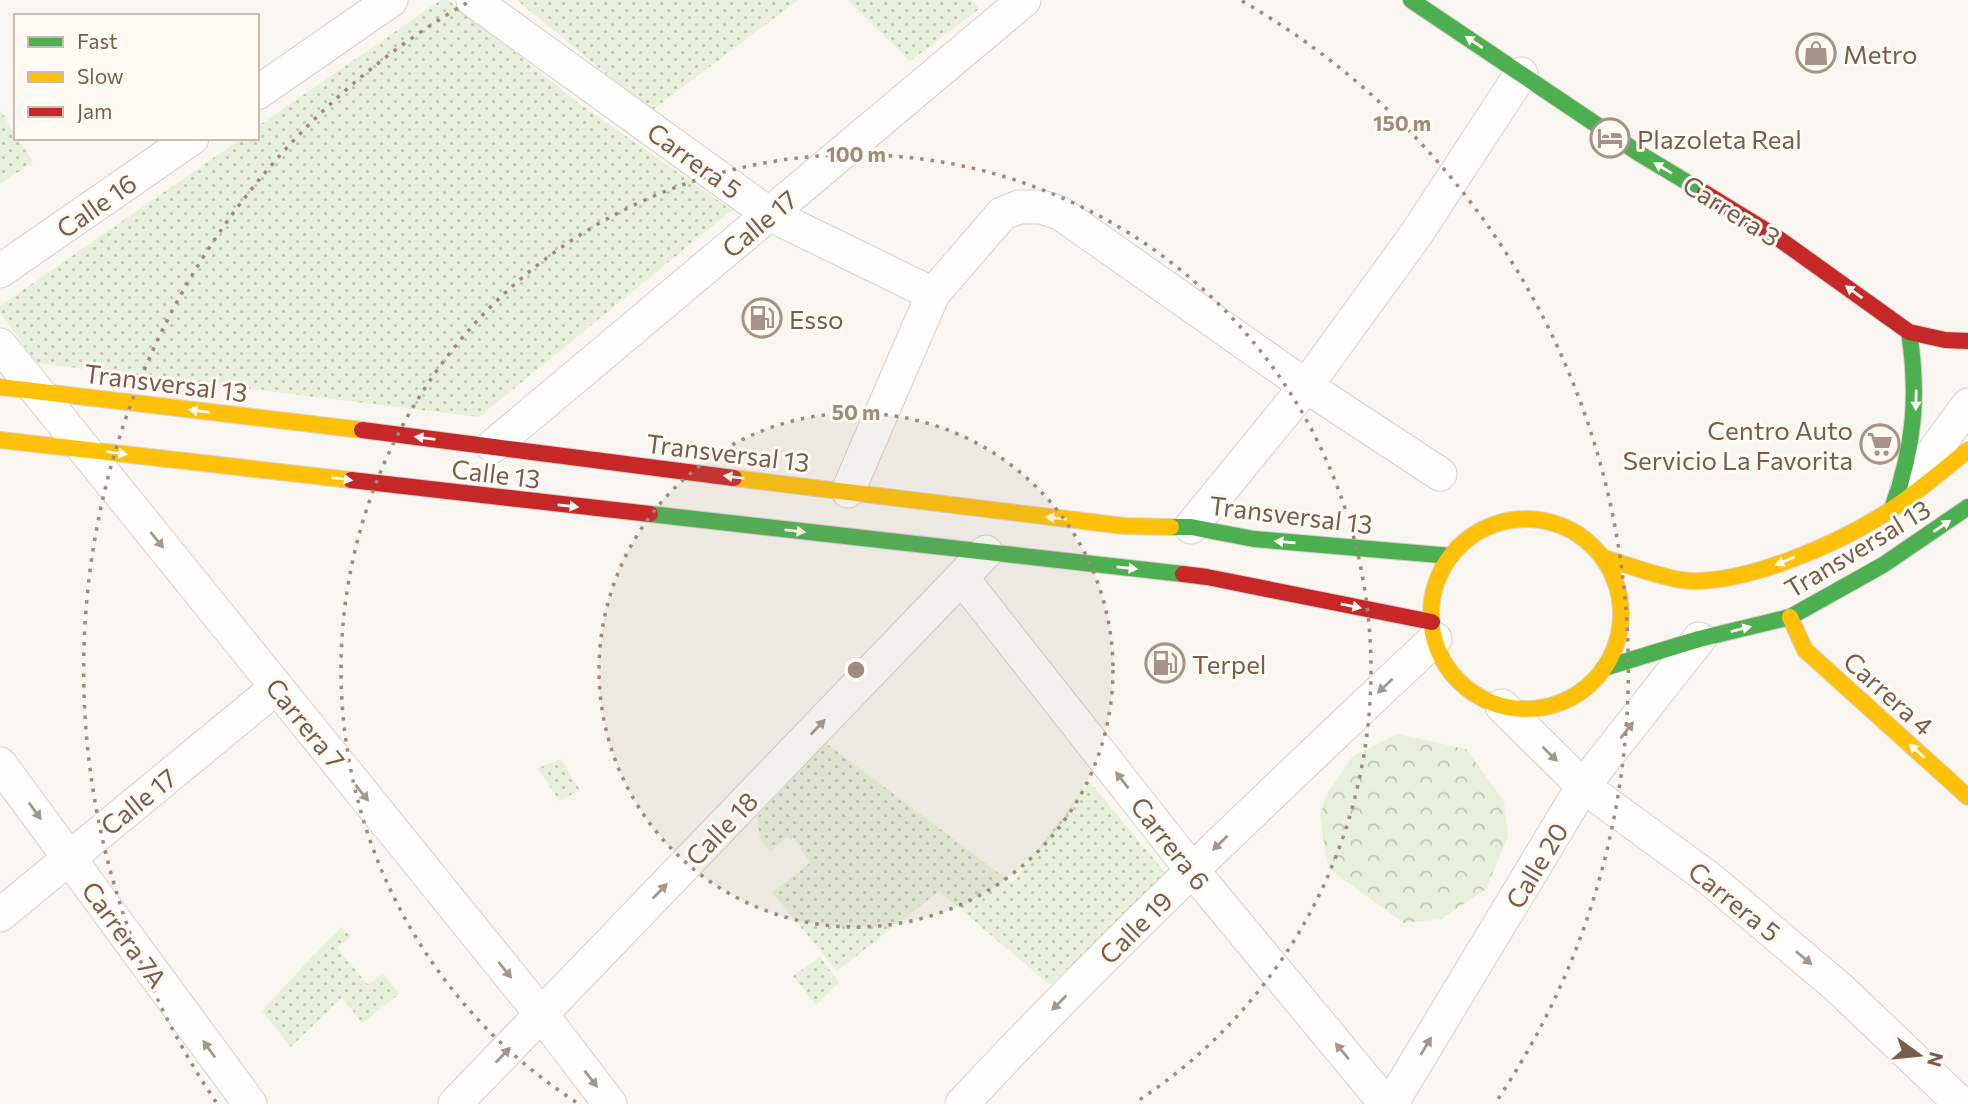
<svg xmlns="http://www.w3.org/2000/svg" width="1968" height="1104" viewBox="0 0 1968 1104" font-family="Commissioner,sans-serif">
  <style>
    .grass { fill: url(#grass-dots) }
    .forest { fill: url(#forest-crowns) }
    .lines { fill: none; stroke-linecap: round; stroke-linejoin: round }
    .street-casing { stroke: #d7d1cb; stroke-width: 35 }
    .fast-casing { stroke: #d9d2cb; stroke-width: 18 }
    .slow-casing { stroke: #d9d2cb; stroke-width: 18 }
    .jam-casing { stroke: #d9d2cb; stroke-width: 18 }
    .street { stroke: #fefefd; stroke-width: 33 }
    .fast { stroke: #4caf50; stroke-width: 16 }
    .slow { stroke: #ffc107; stroke-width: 16 }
    .jam { stroke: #c62828; stroke-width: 16 }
    .oneway { fill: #fffaf3 }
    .oneway2 { fill: #a8958b }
    .ring { fill: none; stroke: #9f8a7d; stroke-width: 3.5; stroke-dasharray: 3.5 7 }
    .labels { text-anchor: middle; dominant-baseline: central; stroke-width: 6; stroke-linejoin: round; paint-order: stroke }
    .poi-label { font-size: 26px; fill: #7a5c4d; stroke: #fffaf3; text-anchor: start }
    .street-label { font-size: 26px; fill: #7a5c4d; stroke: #fffaf3 }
    .centre { fill: #9f8a7d; stroke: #fffaf3; stroke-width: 3.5 }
    .ring-label { font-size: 21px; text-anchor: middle; font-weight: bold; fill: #9f8a7d; stroke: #fffaf3; stroke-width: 6; stroke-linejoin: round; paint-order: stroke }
  </style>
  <defs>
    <pattern id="grass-dots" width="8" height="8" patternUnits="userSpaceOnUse" patternTransform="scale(1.75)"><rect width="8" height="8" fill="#e7f0db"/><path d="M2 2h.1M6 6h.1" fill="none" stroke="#c0c6b4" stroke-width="1.8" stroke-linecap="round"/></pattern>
    <pattern id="forest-crowns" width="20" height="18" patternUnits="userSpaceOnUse" patternTransform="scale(1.75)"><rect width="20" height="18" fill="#e7f0db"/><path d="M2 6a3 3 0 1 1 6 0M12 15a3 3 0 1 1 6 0" fill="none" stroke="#c0c6b4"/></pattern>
  </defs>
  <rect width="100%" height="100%" fill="#f9f5f0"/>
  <path class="grass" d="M441 0H448L581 105 732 210 479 417 37 363 0 313V306L242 138H257V127Z
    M517 0H798L651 111Z
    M848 0H972L979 9 910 61Z
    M0 110 33 162 0 184Z
    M823 741 1012 883 1090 782 1167 875 1050 985 939 891 837 971 772 892 810 863 809 861 794 838 790 840 787 837 770 852 760 839 757 817Z
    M561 759 580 790 559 801 538 768Z
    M342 927 351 936 337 948 368 985 383 973 399 994 362 1023 342 997 291 1047 262 1011 309 960Z
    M820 957 839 982 816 1005 793 976Z"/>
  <path class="forest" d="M1397 734 1466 749 1504 801 1508 836 1486 889 1441 919 1404 923 1328 868 1320 817 1326 795 1353 756Z"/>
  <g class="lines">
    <g class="street-casing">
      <path id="street" d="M473 0 769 214 933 294
        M257 93 391 0
        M0 271 192 138
        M0 345 542 1015 610 1104
        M493 446 1024 0
        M1907 488 1968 405
        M848 491 933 294 1002 214 1019 207H1041L1060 213 1306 386 1440 474
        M1191 527 1306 386 1417 233 1521 74
        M962 578 1192 870 1386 1104
        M1502 706 1583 786 1710 879 1839 988 1961 1104
        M0 764 250 1104
        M0 915 277 687
        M455 1104 986 552
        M962 1104C1113 942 1274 791 1435 639
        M1391 1104 1583 786 1699 639"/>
    </g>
    <g class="fast-casing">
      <path id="fast" d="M1411 0 1640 154 1705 193
        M1892 509C1914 447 1919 397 1909 332
        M650 514 1183 574
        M1171 527H1191L1254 539 1451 556
        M1604 668 1699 639 1790 617 1883 565 1968 507"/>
    </g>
    <g class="slow-casing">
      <path id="slow" d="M0 387 362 430
        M0 440 351 480
        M734 478 1124 526 1171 527
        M1431 614a95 95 0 1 1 190 0a95 95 0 1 1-190 0Z
        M1604 558C1629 565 1656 576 1681 580 1741 588 1842 542 1892 509 1918 492 1943 470 1968 450
        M1790 617 1805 650 1968 797"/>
    </g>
    <g class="jam-casing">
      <path id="jam" d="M1705 193 1775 236 1909 332 1945 340 1968 341
        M362 430 734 478
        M351 480 650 514
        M1183 574 1207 577 1432 622"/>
    </g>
    <use href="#street" class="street"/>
    <use href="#fast" class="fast"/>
    <use href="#slow" class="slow"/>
    <use href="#jam" class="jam"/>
  </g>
  <defs><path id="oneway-solid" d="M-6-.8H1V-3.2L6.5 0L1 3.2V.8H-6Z" transform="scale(1.75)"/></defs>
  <g class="oneway">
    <use href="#oneway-solid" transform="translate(1474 42) rotate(-146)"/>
    <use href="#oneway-solid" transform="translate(1663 168) rotate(-149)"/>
    <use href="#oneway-solid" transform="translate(1854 292) rotate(-144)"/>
    <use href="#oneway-solid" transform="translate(1916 400) rotate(91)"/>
    <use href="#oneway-solid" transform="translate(199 411) rotate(-173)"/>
    <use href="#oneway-solid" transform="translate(425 438) rotate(-173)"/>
    <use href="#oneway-solid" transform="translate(117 453) rotate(7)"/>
    <use href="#oneway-solid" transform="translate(734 477) rotate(-173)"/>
    <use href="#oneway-solid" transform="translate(342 479) rotate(7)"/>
    <use href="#oneway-solid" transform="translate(568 506) rotate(6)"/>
    <use href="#oneway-solid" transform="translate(1056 518) rotate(-174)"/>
    <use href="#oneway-solid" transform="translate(1942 526) rotate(-34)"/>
    <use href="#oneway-solid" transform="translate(795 531) rotate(6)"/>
    <use href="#oneway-solid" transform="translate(1285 542) rotate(-175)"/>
    <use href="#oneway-solid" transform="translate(1785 561) rotate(157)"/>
    <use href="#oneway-solid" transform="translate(1127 568) rotate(6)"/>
    <use href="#oneway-solid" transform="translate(1351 606) rotate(11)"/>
    <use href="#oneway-solid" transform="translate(1741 629) rotate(-14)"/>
    <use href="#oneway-solid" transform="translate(1917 751) rotate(-138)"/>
  </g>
  <g class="oneway2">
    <use href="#oneway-solid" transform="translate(157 540) rotate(51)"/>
    <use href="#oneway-solid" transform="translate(1385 686) rotate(137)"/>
    <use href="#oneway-solid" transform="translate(818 727) rotate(-46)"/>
    <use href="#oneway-solid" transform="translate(1627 730) rotate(-52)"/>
    <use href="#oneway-solid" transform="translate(1550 754) rotate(44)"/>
    <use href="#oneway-solid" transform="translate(1122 780) rotate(-128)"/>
    <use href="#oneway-solid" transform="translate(362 793) rotate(51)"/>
    <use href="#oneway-solid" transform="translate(35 811) rotate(54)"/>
    <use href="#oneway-solid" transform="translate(1220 843) rotate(136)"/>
    <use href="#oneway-solid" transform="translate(660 891) rotate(-46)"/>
    <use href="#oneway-solid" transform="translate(1804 958) rotate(40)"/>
    <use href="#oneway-solid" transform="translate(505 970) rotate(51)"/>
    <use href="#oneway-solid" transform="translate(1059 1003) rotate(135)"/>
    <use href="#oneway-solid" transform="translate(1426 1046) rotate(-59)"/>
    <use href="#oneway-solid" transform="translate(209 1049) rotate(-126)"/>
    <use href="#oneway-solid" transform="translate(1342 1051) rotate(-130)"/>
    <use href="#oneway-solid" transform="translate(503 1055) rotate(-46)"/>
    <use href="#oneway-solid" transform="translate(591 1079) rotate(52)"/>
  </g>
  <circle cx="856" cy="670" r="257" fill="#9f8a7d" fill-opacity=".12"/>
  <g class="ring">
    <circle cx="856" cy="670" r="257"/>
    <path d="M576 1102A515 515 0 1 1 1136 1102"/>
    <path d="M216 1102A772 772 0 0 1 470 1M1242 1A772 772 0 0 1 1496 1102"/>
  </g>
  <defs>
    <g id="shop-ring" transform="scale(2.0125)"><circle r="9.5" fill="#fffaf3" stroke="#a69286" stroke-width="1.5"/><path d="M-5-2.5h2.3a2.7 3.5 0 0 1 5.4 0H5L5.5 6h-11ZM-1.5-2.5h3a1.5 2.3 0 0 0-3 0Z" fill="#a69286"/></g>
    <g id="hotel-ring" transform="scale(2.0125)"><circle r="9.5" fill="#fffaf3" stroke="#a69286" stroke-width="1.5"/><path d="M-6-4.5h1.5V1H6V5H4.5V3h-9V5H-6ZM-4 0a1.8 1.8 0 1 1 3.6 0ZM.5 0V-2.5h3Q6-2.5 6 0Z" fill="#a69286"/></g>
    <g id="fuel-ring" transform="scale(2.0125)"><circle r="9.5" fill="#fffaf3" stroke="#a69286" stroke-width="1.5"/><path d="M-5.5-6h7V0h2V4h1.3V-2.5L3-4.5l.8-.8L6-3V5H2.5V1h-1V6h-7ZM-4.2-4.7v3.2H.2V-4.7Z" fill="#a69286"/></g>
    <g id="supermarket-ring" transform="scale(2.0125)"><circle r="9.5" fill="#fffaf3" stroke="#a69286" stroke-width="1.5"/><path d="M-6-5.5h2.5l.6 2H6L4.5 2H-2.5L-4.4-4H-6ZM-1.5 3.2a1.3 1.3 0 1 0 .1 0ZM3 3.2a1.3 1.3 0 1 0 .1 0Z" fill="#a69286"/></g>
  </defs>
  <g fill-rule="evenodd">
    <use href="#shop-ring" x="1816" y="53"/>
    <use href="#hotel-ring" x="1610" y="138"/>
    <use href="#fuel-ring" x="762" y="318"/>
    <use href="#supermarket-ring" x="1880" y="444"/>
    <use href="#fuel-ring" x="1165" y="663"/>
  </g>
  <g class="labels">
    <g class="poi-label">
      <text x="1843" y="53">Metro</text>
      <text x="1637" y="138">Plazoleta Real</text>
      <text x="789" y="318">Esso</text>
      <text x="1853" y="429" text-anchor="end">Centro Auto<tspan x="1853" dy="30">Servicio La Favorita</tspan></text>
      <text x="1192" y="663">Terpel</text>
    </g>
    <g class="street-label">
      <text transform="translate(695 160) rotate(36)">Carrera 5</text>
      <text transform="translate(96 205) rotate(-35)">Calle 16</text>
      <text transform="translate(1732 210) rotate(32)">Carrera 3</text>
      <text transform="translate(759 223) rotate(-40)">Calle 17</text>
      <text transform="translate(166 382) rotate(7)">Transversal 13</text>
      <text transform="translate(728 452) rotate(7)">Transversal 13</text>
      <text transform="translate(496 473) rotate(7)">Calle 13</text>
      <text transform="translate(1291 514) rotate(7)">Transversal 13</text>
      <text transform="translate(1857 548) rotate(-31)">Transversal 13</text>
      <text transform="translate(1889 693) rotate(42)">Carrera 4</text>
      <text transform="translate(306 723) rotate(51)">Carrera 7</text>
      <text transform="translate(138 801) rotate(-39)">Calle 17</text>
      <text transform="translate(721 828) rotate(-46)">Calle 18</text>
      <text transform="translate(1171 843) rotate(52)">Carrera 6</text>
      <text transform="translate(1536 865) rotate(-59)">Calle 20</text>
      <text transform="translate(1735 901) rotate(39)">Carrera 5</text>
      <text transform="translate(1135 927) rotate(-45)">Calle 19</text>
      <text transform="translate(125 934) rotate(54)">Carrera 7A</text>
    </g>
  </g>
  <circle cx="856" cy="670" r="10" class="centre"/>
  <g class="ring-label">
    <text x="1402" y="131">150 m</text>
    <text x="856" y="162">100 m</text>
    <text x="856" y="420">50 m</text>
  </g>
  <rect x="14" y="14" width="245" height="126" fill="#fffaf3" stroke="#cabbb1" stroke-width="2"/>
  <rect x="28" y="37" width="35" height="10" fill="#4caf50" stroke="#cabbb1" stroke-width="2"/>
  <text x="77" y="49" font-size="21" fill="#7a5c4d">Fast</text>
  <rect x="28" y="72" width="35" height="10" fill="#ffc107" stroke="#cabbb1" stroke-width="2"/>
  <text x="77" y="84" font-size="21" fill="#7a5c4d">Slow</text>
  <rect x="28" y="107" width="35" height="10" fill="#c62828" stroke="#cabbb1" stroke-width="2"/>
  <text x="77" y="119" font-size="21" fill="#7a5c4d">Jam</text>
  <g transform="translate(1919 1055) rotate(105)" stroke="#fffaf3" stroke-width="5" paint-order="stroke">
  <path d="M0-5L12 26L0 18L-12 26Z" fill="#7a5c4d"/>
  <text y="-10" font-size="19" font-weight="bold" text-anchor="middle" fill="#7a5c4d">N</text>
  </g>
</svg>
